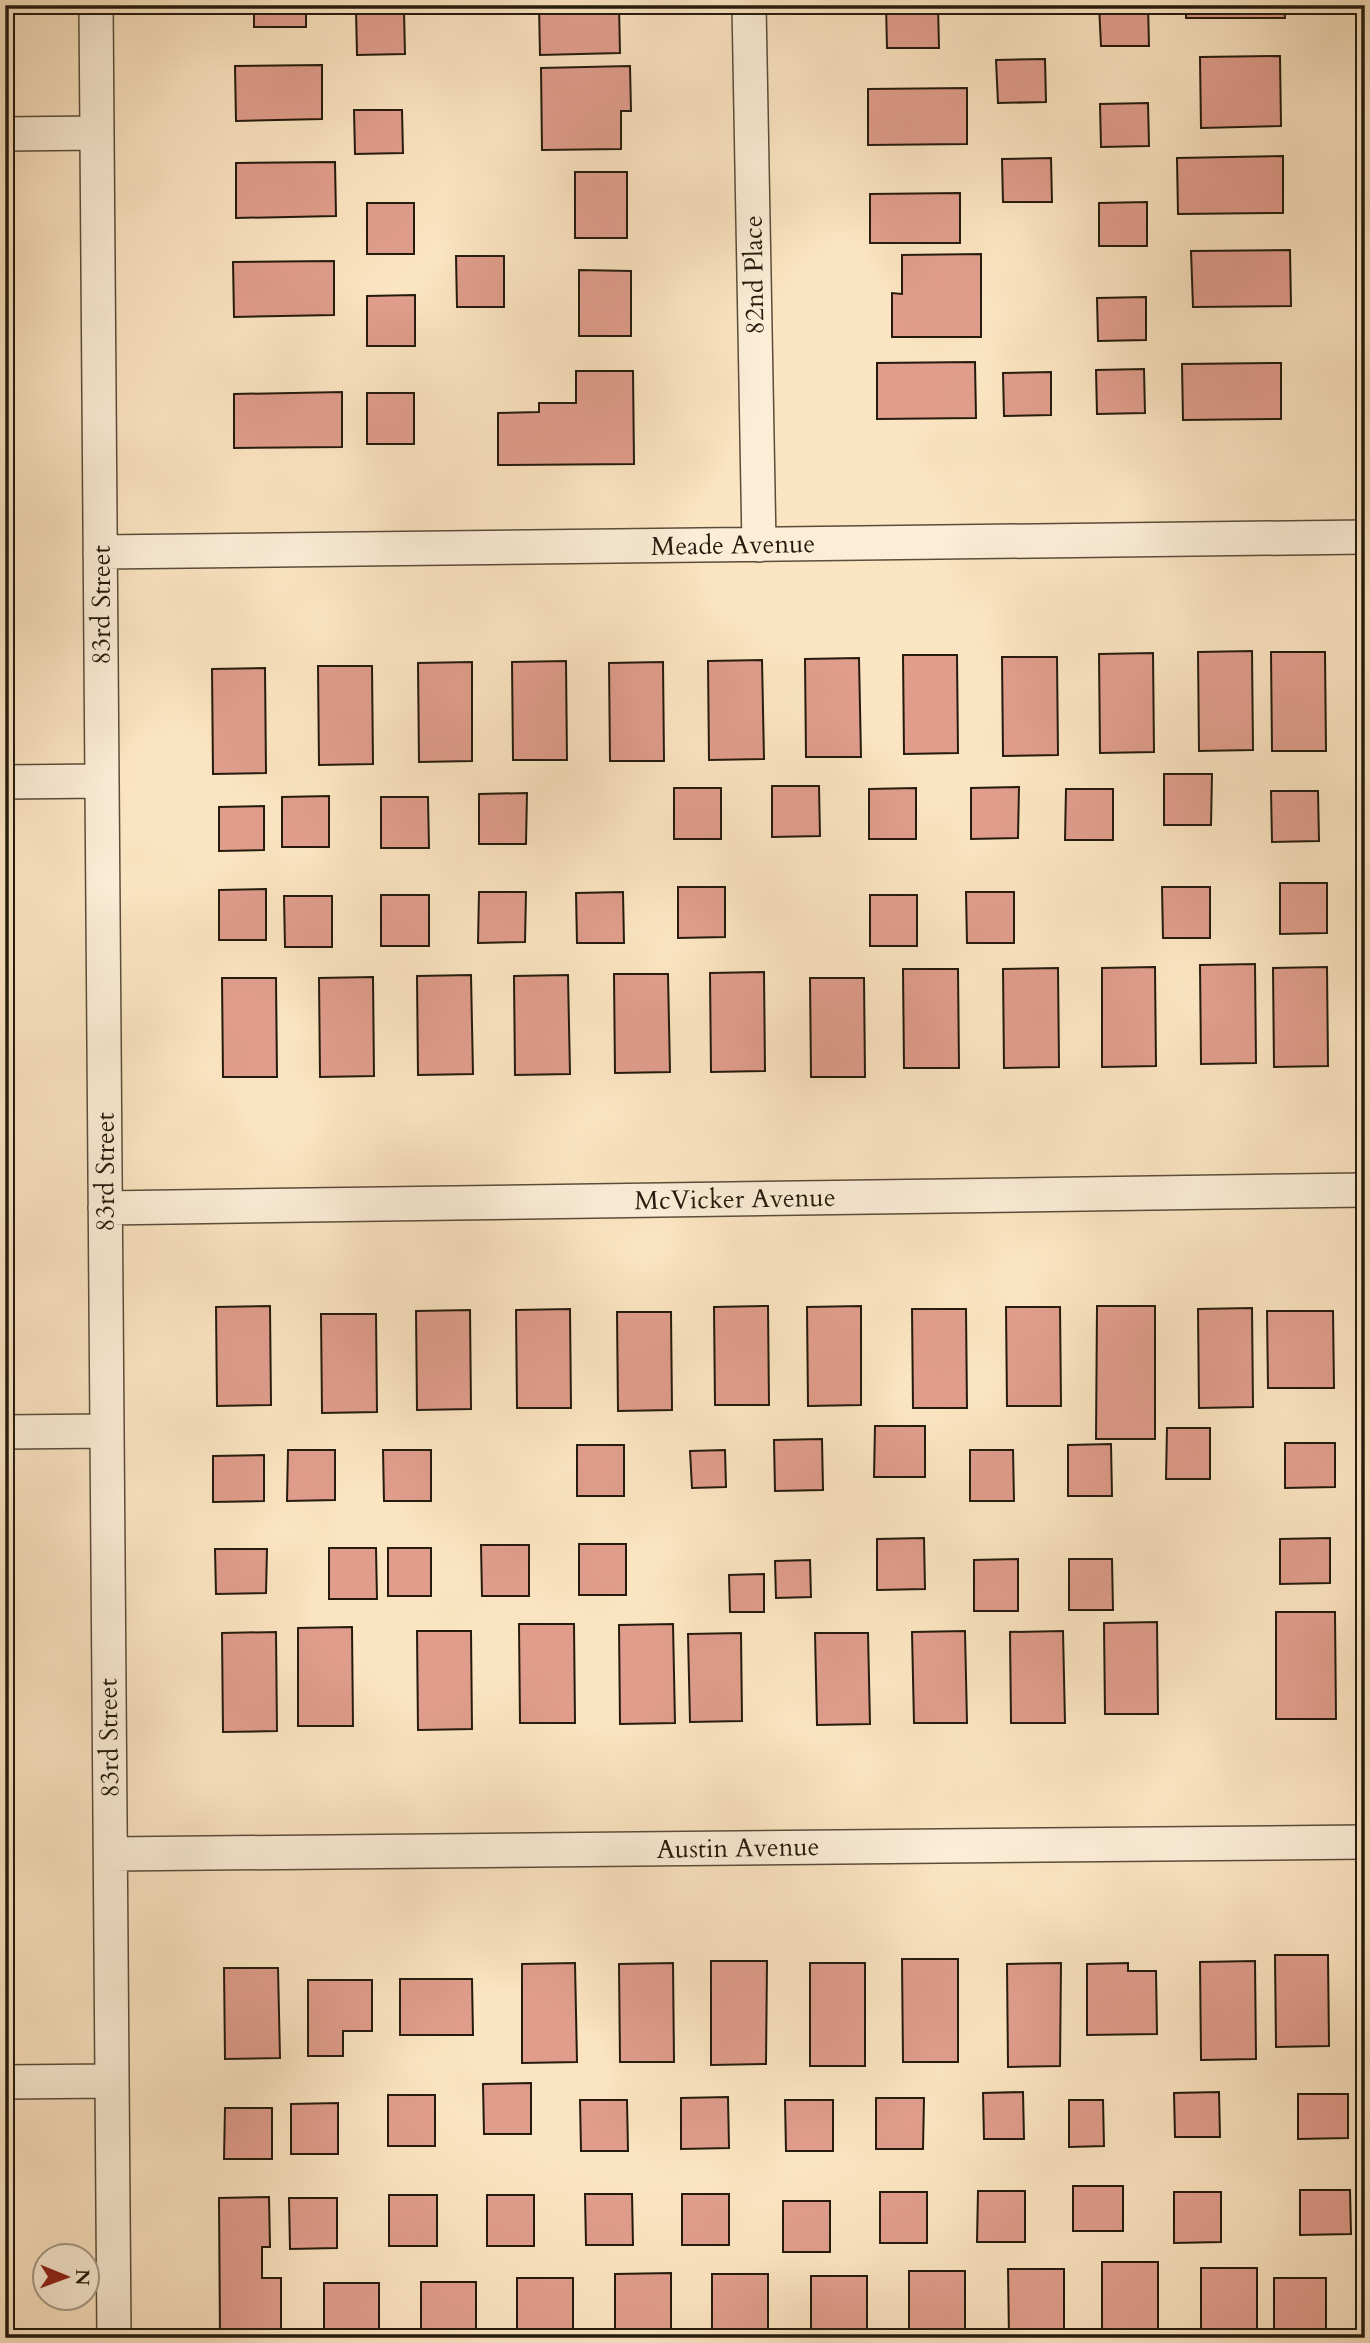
<svg xmlns="http://www.w3.org/2000/svg" width="1370" height="2343" viewBox="0 0 1370 2343" font-family="Cardo,serif">
  <style>
    .building { fill: #e09d8c; stroke: #251b0d; stroke-width: 2 }
    .lines { fill: none; stroke-linecap: round; stroke-linejoin: round }
    .street-casing { stroke: #5a4d3a; stroke-width: 36 }
    .street { stroke: #fcedd7; stroke-width: 33 }
    .labels { text-anchor: middle; dominant-baseline: central; stroke-width: 5; stroke-linejoin: round; paint-order: stroke }
    .street-label { font-size: 26px; fill: #251b0d; stroke: #fcedd7 }
  </style>
  <rect width="100%" height="100%" fill="#fbe4c1"/>
  <filter id="stains"><feTurbulence type="fractalNoise" baseFrequency=".00286" numOctaves="4"/><feColorMatrix values="0 0 0 0 .2 0 0 0 0 .09 0 0 0 0 .02 0 0 0 .5 -.17"/></filter>
  <radialGradient id="worn" r=".72"><stop offset=".6" stop-color="#630" stop-opacity="0"/><stop offset="1" stop-color="#630" stop-opacity=".3"/></radialGradient>
  <path class="building" d="M254 5H306V27H254Z
    M539 5H619L620 53 540 55Z
    M886 5H938L939 48H887Z
    M1099 5H1148L1149 46H1101Z
    M1186 5H1284L1285 18H1186Z
    M356 11H404L405 54 357 55Z
    M1280 56 1281 126 1201 128 1200 57Z
    M1045 59 1046 102 998 103 996 60Z
    M322 65V119L236 121 235 66Z
    M630 66 631 111H621V149L542 150 541 68Z
    M967 88V144L868 145V89Z
    M1148 103 1149 146 1101 147 1100 104Z
    M354 110H402L403 153 355 154Z
    M1283 156V213L1178 214 1177 158Z
    M1051 158 1052 202H1003L1002 159Z
    M335 162 336 216 236 218V163Z
    M575 172H627V238H575Z
    M960 193V243H870V194Z
    M1147 202V246H1099V203Z
    M367 203H414V254H367Z
    M1290 250 1291 306 1193 307 1191 251Z
    M981 254V337H892V293L902 294V255Z
    M456 256H504V307H457Z
    M334 261V315L234 317 233 262Z
    M579 270 631 271V336H579Z
    M415 295V346H367V296Z
    M1146 297V340L1098 341 1097 298Z
    M975 362 976 418 877 419V363Z
    M1281 363V419L1183 420 1182 364Z
    M1144 369 1145 413 1097 414 1096 370Z
    M576 371H633L634 464 498 465V413L539 412V403H576Z
    M1051 372V415L1004 416 1003 373Z
    M342 392V447L234 448V394Z
    M367 393H414V444H367Z
    M1252 651 1253 750 1199 751 1198 652Z
    M1271 652H1325L1326 751H1272Z
    M1153 653 1154 752 1100 753 1099 654Z
    M903 655H957L958 753 904 754Z
    M1002 657H1057L1058 755 1003 756Z
    M859 658 861 757H806L805 659Z
    M762 660 764 759 709 760 708 661Z
    M566 661 567 760H513L512 662Z
    M472 662V761L419 762 418 663Z
    M663 662 664 761H610L609 663Z
    M318 666H372L373 764 319 765Z
    M265 668 266 773 213 774 212 669Z
    M1164 774H1212L1211 825H1164Z
    M772 786H819L820 836 772 837Z
    M1019 787 1018 838 971 839V788Z
    M674 788H721V839H674Z
    M916 788V839H869V789Z
    M1066 789H1113V840H1065Z
    M1271 791H1318L1319 841 1272 842Z
    M527 793 526 844H479V794Z
    M329 796V847H282V797Z
    M381 797H428L429 848H381Z
    M264 806V850L219 851V807Z
    M1280 883H1327V933L1280 934Z
    M678 887H725V937L678 938Z
    M1162 887H1210V938H1163Z
    M266 889V940H219V890Z
    M479 892H526L525 942 478 943Z
    M623 892 624 943H577L576 893Z
    M966 892H1014V943H967Z
    M381 895H429V946H381Z
    M870 895H917V946H870Z
    M284 896H332V947H285Z
    M1255 964 1256 1063 1201 1064 1200 965Z
    M1155 967 1156 1066 1102 1067V968Z
    M1327 967 1328 1066 1274 1067 1273 968Z
    M1058 968 1059 1067 1004 1068 1003 969Z
    M903 969H958L959 1068H904Z
    M764 972 765 1071 711 1072 710 973Z
    M614 974H668L670 1072 615 1073Z
    M471 975 473 1074 418 1075 417 976Z
    M568 975 570 1074 515 1075 514 976Z
    M373 977 374 1076 320 1077 319 978Z
    M222 978H276L277 1077H223Z
    M810 978H864L865 1077H811Z
    M270 1306 271 1405 217 1406 216 1307Z
    M768 1306 769 1405H715L714 1307Z
    M861 1306V1405L808 1406 807 1307Z
    M1097 1306H1155V1439H1096Z
    M1006 1307H1060L1061 1406H1007Z
    M1252 1308 1253 1407 1199 1408 1198 1309Z
    M570 1309 571 1408H517L516 1310Z
    M912 1309H966L967 1408H913Z
    M470 1310 471 1409 417 1410 416 1311Z
    M1267 1311H1333L1334 1388H1268Z
    M617 1312H671L672 1410 618 1411Z
    M321 1314H376L377 1412 322 1413Z
    M875 1426H925V1477H874Z
    M1167 1428H1210V1479H1166Z
    M822 1439 823 1490 775 1491 774 1440Z
    M1285 1443H1335V1487L1285 1488Z
    M1111 1444 1112 1496H1068V1445Z
    M577 1445H624V1496H577Z
    M288 1450H335V1500L287 1501Z
    M383 1450H431V1501H384Z
    M725 1450 726 1487 692 1488 690 1451Z
    M970 1450H1013L1014 1501H970Z
    M264 1455V1501L213 1502V1456Z
    M924 1538 925 1589 877 1590V1539Z
    M1330 1538V1583L1280 1584V1539Z
    M579 1544H626V1595H579Z
    M481 1545H529V1596H482Z
    M329 1548H376L377 1599H329Z
    M388 1548H431V1596H388Z
    M215 1549H267L266 1593 216 1594Z
    M1018 1559V1611H974V1560Z
    M1069 1559H1112L1113 1610H1069Z
    M810 1560 811 1597 776 1598 775 1561Z
    M764 1574V1612H730L729 1575Z
    M1276 1612H1335L1336 1719H1276Z
    M1157 1622 1158 1714H1105L1104 1623Z
    M519 1624H574L575 1723H520Z
    M673 1624 675 1723 620 1724 619 1625Z
    M352 1627 353 1726H298V1628Z
    M417 1631H471L472 1729 418 1730Z
    M965 1631 967 1723H914L912 1632Z
    M1063 1631 1065 1723H1011L1010 1632Z
    M276 1632 277 1731 223 1732 222 1633Z
    M741 1633 742 1721 690 1722 688 1634Z
    M815 1633H868L870 1724 817 1725Z
    M1275 1955H1328L1329 2046 1276 2047Z
    M902 1959H958V2062H903Z
    M711 1961H767L766 2064 711 2065Z
    M1255 1961 1256 2059 1201 2060 1200 1962Z
    M575 1963 577 2062 522 2063V1964Z
    M673 1963 674 2062H620L619 1964Z
    M810 1963H865V2066H810Z
    M1061 1963 1060 2066 1008 2067 1007 1964Z
    M1128 1963V1971H1156L1157 2034 1087 2035V1964Z
    M224 1968H278L280 2058 225 2059Z
    M400 1979H472L473 2035H400Z
    M308 1980H372V2031H343V2056H308Z
    M531 2083V2134H484L483 2084Z
    M1023 2092 1024 2139H984L983 2093Z
    M1219 2092 1220 2137H1175L1174 2093Z
    M1298 2094H1348V2138L1298 2139Z
    M388 2095H435V2146H388Z
    M728 2097 729 2148 681 2149V2098Z
    M876 2098H924L923 2149H876Z
    M580 2100H627L628 2151H581Z
    M785 2100H833V2151H786Z
    M1069 2100H1103L1104 2146 1069 2147Z
    M338 2103V2154H291V2104Z
    M225 2108H272V2159H224Z
    M1073 2186H1123V2231H1073Z
    M1300 2190H1350L1351 2234 1300 2235Z
    M978 2191H1025V2242H977Z
    M880 2192H927V2243H880Z
    M1174 2192H1221V2242L1174 2243Z
    M585 2194H632L633 2245H586Z
    M682 2194H729V2245H682Z
    M389 2195H437V2246H389Z
    M487 2195H534V2246H487Z
    M269 2197 270 2247H262V2278H281V2338H220L219 2198Z
    M289 2198H337V2248L290 2249Z
    M783 2201H830V2252H783Z
    M1102 2262H1158V2338H1102Z
    M1201 2268H1257V2338H1201Z
    M1008 2269H1064V2338H1009Z
    M909 2271H965V2338H909Z
    M671 2273V2338H615V2274Z
    M712 2274H768V2338H712Z
    M811 2276H867V2338H811Z
    M517 2278H573V2338H517Z
    M1274 2278H1326V2338H1274Z
    M421 2282H476V2338H421Z
    M324 2283H379V2338H324Z"/>
  <g class="lines">
    <g class="street-casing">
      <path id="street" d="M96 5 114 2338
        M749 5 759 545
        M5 134 97 133
        M100 552 1365 537
        M5 782 102 781
        M105 1208 1365 1190
        M5 1432 107 1431
        M111 1854 1365 1842
        M5 2082 112 2081"/>
    </g>
    <use href="#street" class="street"/>
  </g>
  <g class="labels">
    <g class="street-label">
      <text transform="translate(754 275) rotate(-91)">82nd Place</text>
      <text transform="translate(733 545) rotate(-1)">Meade Avenue</text>
      <text transform="translate(101 605) rotate(-90)">83rd Street</text>
      <text transform="translate(105 1172) rotate(-90)">83rd Street</text>
      <text transform="translate(735 1199) rotate(-1)">McVicker Avenue</text>
      <text transform="translate(109 1738) rotate(-91)">83rd Street</text>
      <text transform="translate(738 1848) rotate(-1)">Austin Avenue</text>
    </g>
  </g>
  <rect width="1370" height="2343" fill="none" stroke="#fbe4c1" stroke-width="28"/>
  <rect x="7" y="7" width="1356" height="2329" fill="none" stroke="#251b0d" stroke-width="3.5"/>
  <rect x="14" y="14" width="1342" height="2315" fill="none" stroke="#251b0d" stroke-width="2"/>
  <g transform="translate(66 2277) rotate(91)"><circle r="33" fill="#fcedd7" stroke="#a69986" stroke-width="2"/>
  <path d="M0-5L12 26L0 18L-12 26Z" fill="#8f2418"/>
  <text y="-10" font-size="19" font-weight="bold" text-anchor="middle" fill="#251b0d">N</text>
  </g>
  <rect width="100%" height="100%" filter="url(#stains)"/>
  <rect width="100%" height="100%" fill="url(#worn)"/>
</svg>
